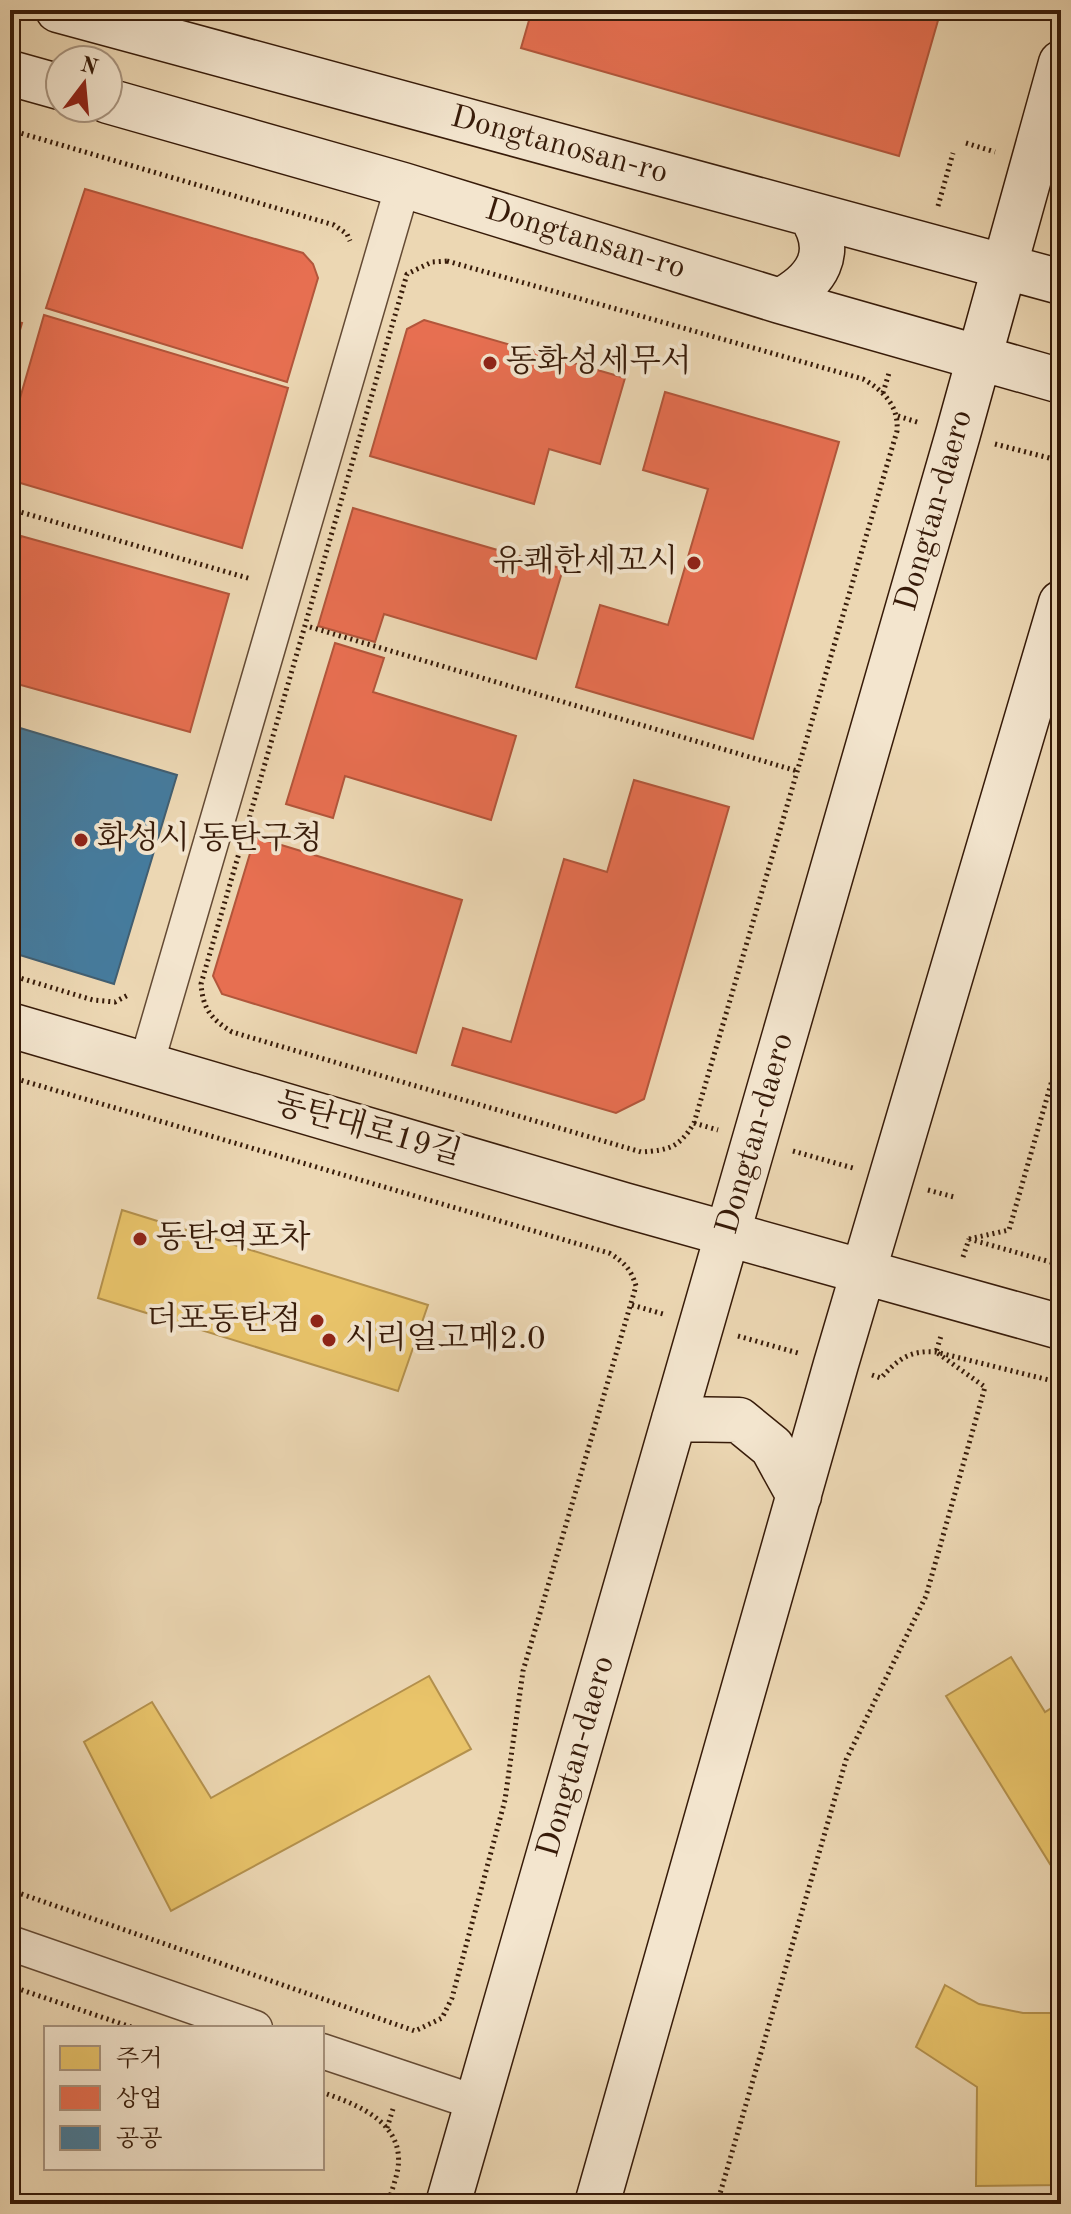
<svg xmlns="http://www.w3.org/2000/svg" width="1071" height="2214" viewBox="0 0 1071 2214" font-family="'Old Standard TT','Noto Serif KR',serif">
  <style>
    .homes { fill: #e9c46a; stroke: #b4914d; stroke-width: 2 }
    .shops { fill: #e76f51; stroke: #b2563b; stroke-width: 2 }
    .public { fill: #457b9d; stroke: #415e71; stroke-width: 2 }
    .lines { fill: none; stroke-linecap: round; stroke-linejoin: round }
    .street-casing { stroke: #644a34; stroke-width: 37 }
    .secondary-casing { stroke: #371b09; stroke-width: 47 }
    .path { stroke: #371b09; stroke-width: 5; stroke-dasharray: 2 4; stroke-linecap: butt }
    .street { stroke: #f3e5ce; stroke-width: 34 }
    .secondary { stroke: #f3e5ce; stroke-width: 44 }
    .poi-dot { fill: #8f2418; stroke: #f3e5ce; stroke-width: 3 }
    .labels { text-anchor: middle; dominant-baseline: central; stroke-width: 8; stroke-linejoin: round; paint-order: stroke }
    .street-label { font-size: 32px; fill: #371b09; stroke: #f3e5ce }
    .poi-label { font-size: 32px; fill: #371b09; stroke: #f3e5ce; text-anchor: start }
  </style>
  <rect width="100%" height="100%" fill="#ecd7b3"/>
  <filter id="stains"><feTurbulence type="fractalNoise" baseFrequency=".0025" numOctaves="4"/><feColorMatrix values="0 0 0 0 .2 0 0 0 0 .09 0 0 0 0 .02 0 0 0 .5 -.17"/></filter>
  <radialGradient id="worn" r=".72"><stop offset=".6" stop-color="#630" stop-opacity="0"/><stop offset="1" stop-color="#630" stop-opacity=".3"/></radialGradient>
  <path class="homes" d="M705 10H899L747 89Z
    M122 1210 428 1305 398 1391 98 1298Z
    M1011 1657 1045 1712 1061 1702V1857L1050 1864 946 1696Z
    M429 1676 471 1749 171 1911 84 1742 152 1702 211 1798Z
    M945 1985 979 2004 1023 2013H1061V2185L976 2186 977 2087 916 2047Z"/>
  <path class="shops" d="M532 10H941L899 156 521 48Z
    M85 189 303 253 313 264 318 278 287 382 46 308Z
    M44 315 288 388 242 548 10 480V433Z
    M10 320 22 323 10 365Z
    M424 320 625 378 600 464 549 449 534 504 370 456 407 329Z
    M665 392 839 442 753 739 576 687 600 605 668 625 708 489 643 470Z
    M353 508 563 569 536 659 384 614 375 642 318 626Z
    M21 536 229 594 190 732 10 682V575Z
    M335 643 384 658 373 692 516 736 491 820 345 776 333 818 286 804Z
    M634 780 729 807 644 1099 616 1113 452 1065 463 1028 511 1042 564 859 607 872Z
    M255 837 462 900 416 1053 222 994 213 976Z"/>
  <path class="public" d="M10 725 177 775 114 984 10 952Z"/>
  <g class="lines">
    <g class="street-casing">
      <path id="street" d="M146 1065 403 185
        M10 1943 255 2028
        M322 2051 477 2103"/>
    </g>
    <g class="secondary-casing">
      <path id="secondary" d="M58 10 1061 282
        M10 73 60 87
        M108 101 403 185 780 301 1061 381
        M780 301C817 281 836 253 810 214
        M10 1025 624 1205 1061 1327
        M674 1419 739 1420 772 1447 799 1496
        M448 2204 958 434 1061 63
        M597 2204 836 1364 1061 603"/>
    </g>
    <path class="path" d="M10 130 334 225 347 234 350 241
      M966 143 995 152
      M938 206 953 153
      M447 261 863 379C884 391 899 406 897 431L694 1123C679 1148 669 1150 641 1152L232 1032C211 1019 203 1009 201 984L407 274 432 262Z
      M883 393 889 373
      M898 416 920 423
      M995 444 1061 461
      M10 509 251 579
      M310 627 797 771
      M10 975 93 1000 115 1002 128 995
      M10 1077 609 1253C624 1262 631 1269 636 1286L523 1671 505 1800 452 1998 442 2018 415 2031 10 1890
      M694 1123 718 1130
      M793 1151 853 1168
      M928 1190 954 1197
      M969 1239 1009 1230 1061 1049
      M969 1239 1061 1265
      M963 1257 969 1239
      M632 1305 663 1314
      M738 1336 798 1353
      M872 1375 881 1378C898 1359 910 1350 936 1352L1061 1383
      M10 1986 134 2028
      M327 2094C361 2106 404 2124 398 2168 396 2180 391 2192 388 2204
      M387 2128 393 2109
      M717 2204 846 1760 926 1596 985 1387 936 1352 941 1336"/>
    <use href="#street" class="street"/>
    <use href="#secondary" class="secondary"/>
  </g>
  <g class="poi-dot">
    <circle cx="490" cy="363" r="8"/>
    <circle cx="694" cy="563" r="8"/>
    <circle cx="81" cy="840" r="8"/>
    <circle cx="140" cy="1239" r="8"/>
    <circle cx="317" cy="1321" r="8"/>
    <circle cx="329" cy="1340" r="8"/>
  </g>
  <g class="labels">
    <g class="street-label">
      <text transform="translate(559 146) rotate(15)">Dongtanosan-ro</text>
      <text transform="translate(585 240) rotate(17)">Dongtansan-ro</text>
      <text transform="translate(935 511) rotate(-74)">Dongtan-daero</text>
      <text transform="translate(368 1130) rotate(16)">동탄대로19길</text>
      <text transform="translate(756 1134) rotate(-74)">Dongtan-daero</text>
      <text transform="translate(577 1757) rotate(-74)">Dongtan-daero</text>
    </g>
    <g class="poi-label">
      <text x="506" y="363">동화성세무서</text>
      <text x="678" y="563" text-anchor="end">유쾌한세꼬시</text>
      <text x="97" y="840">화성시 동탄구청</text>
      <text x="156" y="1239">동탄역포차</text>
      <text x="301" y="1321" text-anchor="end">더포동탄점</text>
      <text x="345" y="1340">시리얼고메2.0</text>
    </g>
  </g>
  <rect width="1071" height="2214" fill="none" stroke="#ecd7b3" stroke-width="40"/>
  <rect x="12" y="12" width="1047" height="2190" fill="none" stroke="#371b09" stroke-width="4"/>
  <rect x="20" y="20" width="1031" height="2174" fill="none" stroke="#371b09" stroke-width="2"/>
  <rect x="44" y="2026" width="280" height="144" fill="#f3e5ce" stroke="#a8947f" stroke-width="2"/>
  <rect x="60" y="2046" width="40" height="24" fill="#e9c46a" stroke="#a8947f" stroke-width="2"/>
  <text x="116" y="2066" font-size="24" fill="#371b09">주거</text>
  <rect x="60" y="2086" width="40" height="24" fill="#e76f51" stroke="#a8947f" stroke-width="2"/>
  <text x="116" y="2106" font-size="24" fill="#371b09">상업</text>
  <rect x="60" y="2126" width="40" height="24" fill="#457b9d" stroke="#a8947f" stroke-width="2"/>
  <text x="116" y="2146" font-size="24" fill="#371b09">공공</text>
  <g transform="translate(84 84) rotate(16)"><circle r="38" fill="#f3e5ce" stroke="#a8947f" stroke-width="2"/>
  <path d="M0-6L14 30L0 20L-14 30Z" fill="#8f2418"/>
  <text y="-12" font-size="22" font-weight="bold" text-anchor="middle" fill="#371b09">N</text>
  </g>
  <rect width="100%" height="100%" filter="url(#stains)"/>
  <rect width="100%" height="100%" fill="url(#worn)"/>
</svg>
